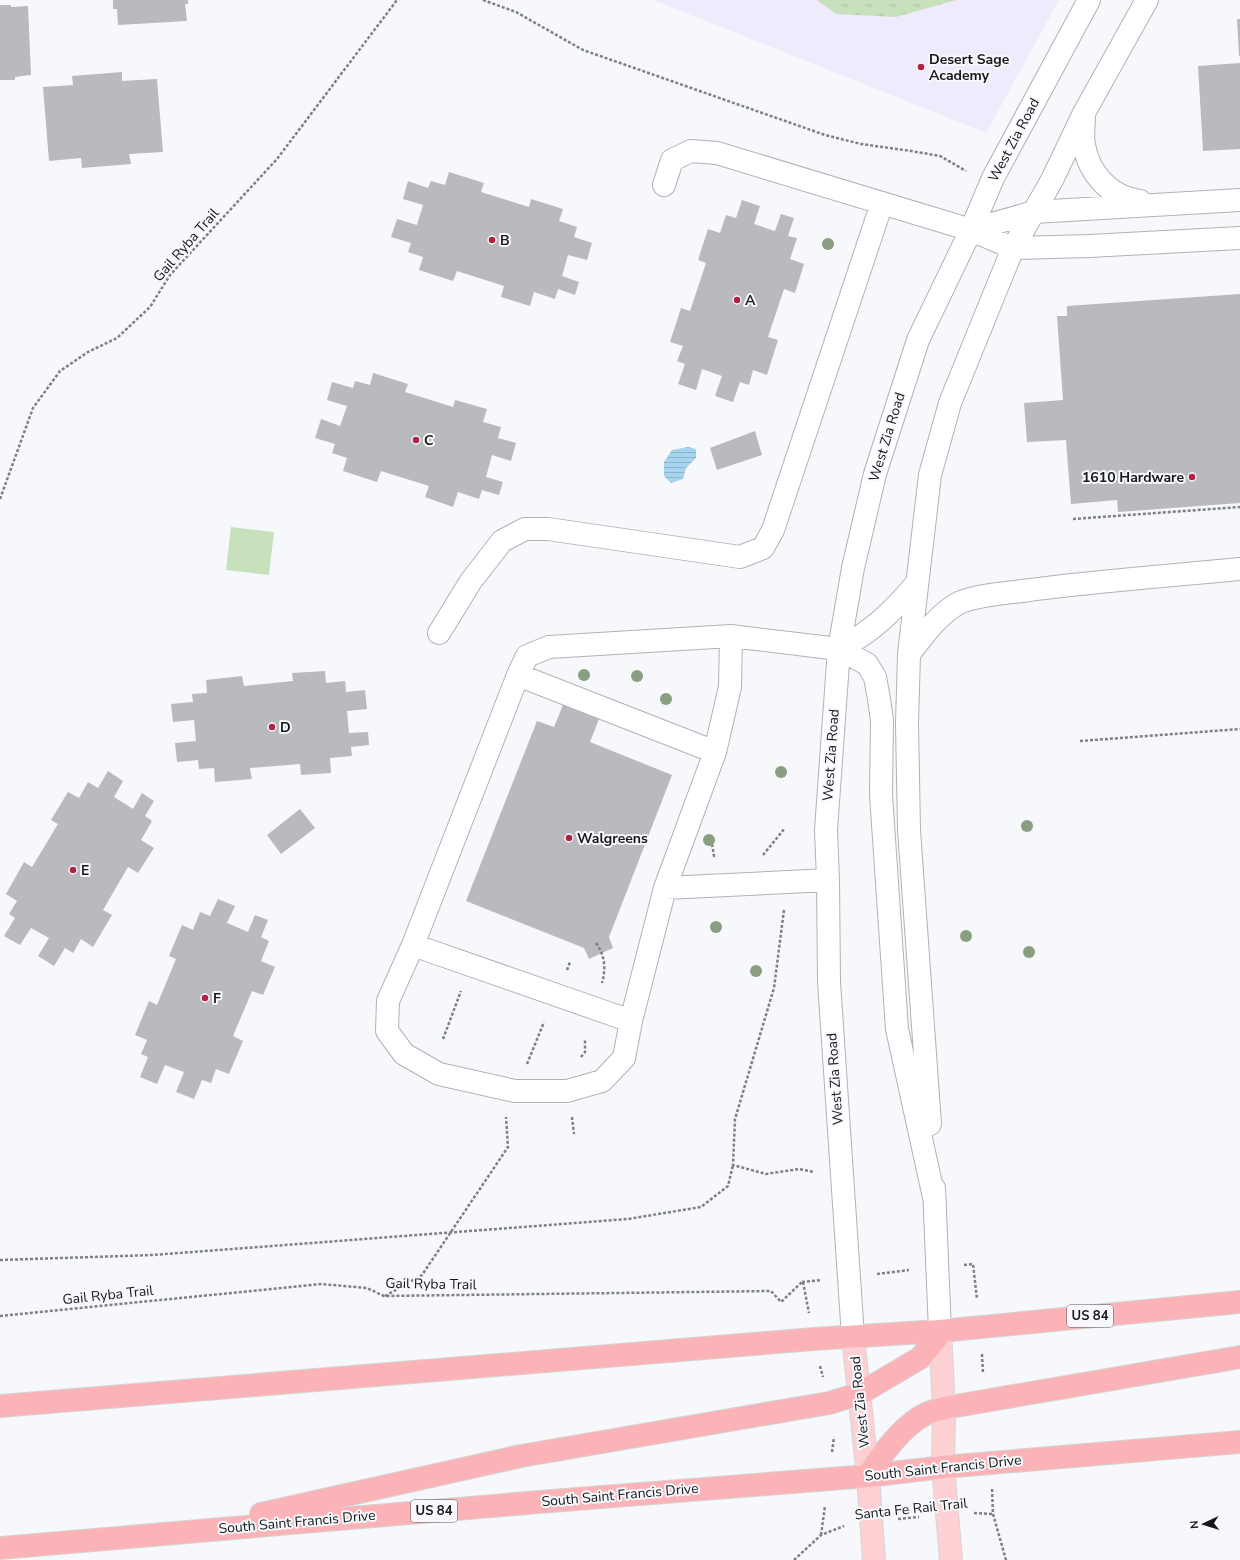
<svg xmlns="http://www.w3.org/2000/svg" width="1240" height="1560" viewBox="0 0 1240 1560" font-family="'Nunito Sans',sans-serif">
  <style>
    .education { fill: #efebfd }
    .grass { fill: #c8e1bd }
    .park { fill: url(#park-tufts) }
    .water { fill: url(#water-rules) }
    .building { fill: #b8babe }
    .lines { fill: none; stroke-linecap: round; stroke-linejoin: round }
    .minor-casing { stroke: #b0b2b6; stroke-width: 24 }
    .major-casing { stroke: #d5d5d5; stroke-width: 24 }
    .highway-casing { stroke: #d5d5d5; stroke-width: 24 }
    .path { stroke: #7e8082; stroke-width: 2.5; stroke-dasharray: 3 2; stroke-linecap: butt }
    .minor { stroke: #fff; stroke-width: 22 }
    .major { stroke: #fdd1d4; stroke-width: 22 }
    .highway { stroke: #fbb3b8; stroke-width: 22 }
    .tree { fill: #8a9e82 }
    .poi-dot { fill: #b32040; stroke: #f6f8fc; stroke-width: 1.5 }
    .labels { text-anchor: middle; dominant-baseline: central; stroke-width: 4; stroke-linejoin: round; paint-order: stroke }
    .shield { fill: #f6f8fc; stroke: #595a5c; stroke-width: 1 }
    .shield-label { font-size: 13px; font-weight: bold; fill: #161718 }
    .poi-label { font-size: 14px; font-weight: bold; fill: #161718; stroke: #f6f8fc; text-anchor: start }
    .street-label { font-size: 14px; fill: #161718; stroke: #f6f8fc }
  </style>
  <defs>
    <pattern id="park-tufts" width="24" height="20" patternUnits="userSpaceOnUse"><rect width="24" height="20" fill="#c8e1bd"/><path d="M3 7l-1-3M5 7V3M7 7l1-3M15 17l-1-3M17 17v-4M19 17l1-3" fill="none" stroke="#abc0a2"/></pattern>
    <pattern id="water-rules" width="6" height="5" patternUnits="userSpaceOnUse"><rect width="6" height="5" fill="#a6d3ee"/><path d="M0 2.5h6" fill="none" stroke="#8eb4cb"/></pattern>
  </defs>
  <rect width="100%" height="100%" fill="#f6f8fc"/>
  <path class="education" d="M653 0H1059L986 133Z"/>
  <path class="grass" d="M231 527 274 532 269 575 226 570Z"/>
  <path class="park" d="M817 0H956L896 17 836 14Z"/>
  <path class="water" d="M688 447 696 449V458L686 468 683 479 671 483 664 476V462L672 450Z"/>
  <path class="building" d="M113 0H188V4H185L187 21 118 25 117 9H113Z
    M0 5H11V7L28 6 31 75 15 77V80H0Z
    M1237 19H1240V56H1239Z
    M1240 63V149L1203 151 1198 66Z
    M122 72V81L157 79 163 152 129 154 131 164 82 168 81 158 49 161 43 87 73 85 72 76Z
    M449 172 484 183 481 192 529 207 531 199 563 209 559 221 577 227 574 237 592 243 587 260 568 255 562 276 579 282 575 295 558 289 555 299 534 292 530 306 501 297 504 286 457 271 453 281 419 270 423 257 408 252 411 243 391 237 397 219 417 225 423 205 403 199 408 181 428 188 431 181 445 185Z
    M742 200 760 206 754 224 775 231 781 214 794 218 788 236 797 238 790 259 804 264 795 293 784 289 768 337 778 340 767 375 753 370 749 385 740 382 733 402 715 396 722 376 702 369 696 390 678 384 685 364 677 361 683 346 670 342 681 308 690 311 706 263 698 260 708 229 720 233 726 215 736 218Z
    M1240 294V503L1118 512 1117 500 1071 504 1066 440 1027 442 1024 403 1063 400 1057 316H1067V306Z
    M373 373 408 384 405 392 453 407 455 400 487 409 483 422 501 427 498 438 516 443 511 461 492 455 486 477 503 482 499 495 482 490 479 499 458 492 453 507 425 497 429 486 381 471 377 482 343 471 347 458 332 453 335 444 315 438 321 419 340 426 347 406 327 400 332 382 353 388 355 381 370 385Z
    M755 431 762 455 717 470 710 448Z
    M325 671 326 683 345 681 346 692 365 690 367 709 347 711 349 733 368 732 369 745 351 747 352 756 330 758 331 773 301 775 300 764 250 768 252 779 215 782 214 768 199 769 198 760 177 762 175 743 196 741 194 720 173 722 171 704 193 702 192 694 207 693 206 680 242 676 244 686 293 681 292 673Z
    M563 705 599 719 590 742 672 775 609 937 613 948 589 959 584 948 466 901 537 721 554 727Z
    M108 771 123 781 114 797 133 809 142 793 154 801 145 816 152 821 141 840 154 848 138 873 128 867 103 910 112 915 93 947 81 939 73 953 65 948 54 966 38 956 49 938 31 928 20 945 4 936 15 918 9 914 17 901 6 894 24 862 32 867 58 824 51 820 68 792 79 798 88 782 98 788Z
    M300 809 315 828 281 854 267 835Z
    M218 899 235 906 227 923 248 932 255 915 268 920 261 937 269 941 261 961 275 967 263 995 252 991 233 1036 243 1041 229 1074 216 1069 211 1083 202 1080 194 1099 176 1092 184 1072 165 1065 157 1084 140 1077 148 1057 141 1054 147 1040 135 1035 149 1001 157 1005 176 959 169 956 182 925 193 930 200 912 210 916Z"/>
  <g class="lines">
    <g class="minor-casing">
      <path id="minor" d="M1084 117C1084 126 1082 136 1084 145 1089 174 1111 198 1140 201
        M664 185 672 160 691 151 717 153 971 230 1013 248 1089 246 1240 238
        M971 230 1034 212 1240 200
        M439 633 471 581 502 541 525 529H548L740 557 763 548 773 530 882 203
        M731 636 549 647 527 656 518 675 413 945 388 1001 387 1031 404 1054 439 1074 515 1091H567L602 1081 624 1058 631 1021 665 888 715 752 730 687 731 636 839 649 867 664 875 677 879 699 882 720 881 795 897 1029 935 1202
        M839 649C873 631 892 612 917 583
        M909 654C924 635 937 616 957 604 971 596 1006 593 1022 591 1095 581 1168 576 1240 569
        M518 675 715 752
        M665 888 828 880
        M413 945 631 1021
        M930 1124 909 830 907 724 909 654 930 475 950 403 1013 248 1052 180 1084 113 1147 0
        M934 1188 940 1331
        M853 1337 829 982 828 880 826 830 839 649 853 568 875 474 918 340 971 230 993 178 1089 0"/>
    </g>
    <g class="major-casing">
      <path id="major" d="M940 1331 944 1408 943 1467 951 1560
        M853 1337 868 1476 874 1560"/>
    </g>
    <g class="highway-casing">
      <path id="highway" d="M0 1406 814 1339 940 1331 1240 1302
        M868 1476C880 1456 904 1424 926 1414 931 1411 938 1410 944 1408L1240 1357
        M261 1514 521 1456 829 1403 859 1394 920 1358 936 1339 940 1331
        M0 1548 539 1502 868 1476 943 1467 1240 1442"/>
    </g>
    <path class="path" d="M483 0 516 12 583 50 825 135 861 144 911 151 940 156 966 171
      M0 499 33 408 60 371 88 352 117 338 150 307 170 275 277 159 397 0
      M1073 519 1240 507
      M1080 741 1240 729
      M712 844 714 856H716
      M763 855 785 828
      M784 910 774 988 735 1119 733 1165 766 1174 799 1169 814 1172
      M596 943C605 955 606 969 602 983
      M567 970 570 962
      M443 1039 461 991
      M581 1057 585 1052V1039
      M527 1064 544 1022
      M572 1117 574 1134
      M0 1260 153 1255 628 1219 701 1207 728 1186 733 1165
      M964 1265 973 1264 977 1299
      M877 1274 909 1270
      M802 1282 822 1280
      M803 1282 809 1313
      M385 1296 422 1275 508 1147 506 1117
      M0 1316 321 1284 367 1288 384 1296 771 1291 781 1302 802 1282
      M982 1354 983 1373
      M820 1366 823 1377
      M832 1452 834 1437
      M992 1489 993 1514 1006 1560
      M974 1513 993 1514
      M898 1519 919 1517
      M821 1535 825 1506
      M794 1560 821 1535 844 1526"/>
    <use href="#minor" class="minor"/>
    <use href="#major" class="major"/>
    <use href="#highway" class="highway"/>
  </g>
  <g class="tree">
    <circle cx="828" cy="244" r="6"/>
    <circle cx="584" cy="675" r="6"/>
    <circle cx="637" cy="676" r="6"/>
    <circle cx="666" cy="699" r="6"/>
    <circle cx="781" cy="772" r="6"/>
    <circle cx="1027" cy="826" r="6"/>
    <circle cx="709" cy="840" r="6"/>
    <circle cx="716" cy="927" r="6"/>
    <circle cx="966" cy="936" r="6"/>
    <circle cx="1029" cy="952" r="6"/>
    <circle cx="756" cy="971" r="6"/>
  </g>
  <g class="poi-dot">
    <circle cx="921" cy="67" r="4"/>
    <circle cx="492" cy="240" r="4"/>
    <circle cx="737" cy="300" r="4"/>
    <circle cx="416" cy="440" r="4"/>
    <circle cx="1192" cy="477" r="4"/>
    <circle cx="272" cy="727" r="4"/>
    <circle cx="569" cy="838" r="4"/>
    <circle cx="73" cy="870" r="4"/>
    <circle cx="205" cy="998" r="4"/>
  </g>
  <g class="labels">
    <g class="shield">
      <rect x="1067" y="1305" width="46" height="22" rx="3"/>
      <rect x="411" y="1500" width="46" height="22" rx="3"/>
    </g>
    <g class="shield-label">
      <text x="1090" y="1316">US 84</text>
      <text x="434" y="1511">US 84</text>
    </g>
    <g class="poi-label">
      <text x="929" y="59">Desert Sage<tspan x="929" dy="16">Academy</tspan></text>
      <text x="500" y="240">B</text>
      <text x="745" y="300">A</text>
      <text x="424" y="440">C</text>
      <text x="1184" y="477" text-anchor="end">1610 Hardware</text>
      <text x="280" y="727">D</text>
      <text x="577" y="838">Walgreens</text>
      <text x="81" y="870">E</text>
      <text x="213" y="998">F</text>
    </g>
    <g class="street-label">
      <text transform="translate(1014 140) rotate(-62)">West Zia Road</text>
      <text transform="translate(186 245) rotate(-49)">Gail Ryba Trail</text>
      <text transform="translate(887 437) rotate(-73)">West Zia Road</text>
      <text transform="translate(831 755) rotate(-86)">West Zia Road</text>
      <text transform="translate(835 1079) rotate(-94)">West Zia Road</text>
      <text transform="translate(431 1284) rotate(1)">Gail Ryba Trail</text>
      <text transform="translate(108 1295) rotate(-6)">Gail Ryba Trail</text>
      <text transform="translate(860 1402) rotate(-96)">West Zia Road</text>
      <text transform="translate(943 1468) rotate(-6)">South Saint Francis Drive</text>
      <text transform="translate(620 1495) rotate(-5)">South Saint Francis Drive</text>
      <text transform="translate(911 1509) rotate(-6)">Santa Fe Rail Trail</text>
      <text transform="translate(297 1522) rotate(-5)">South Saint Francis Drive</text>
    </g>
  </g>
  <g transform="translate(1204 1524) rotate(266)" stroke="#f6f8fc" stroke-width="3" paint-order="stroke">
  <path d="M0-3L7 15L0 10L-7 15Z" fill="#161718"/>
  <text y="-6" font-size="11" font-weight="bold" text-anchor="middle" fill="#161718">N</text>
  </g>
</svg>
